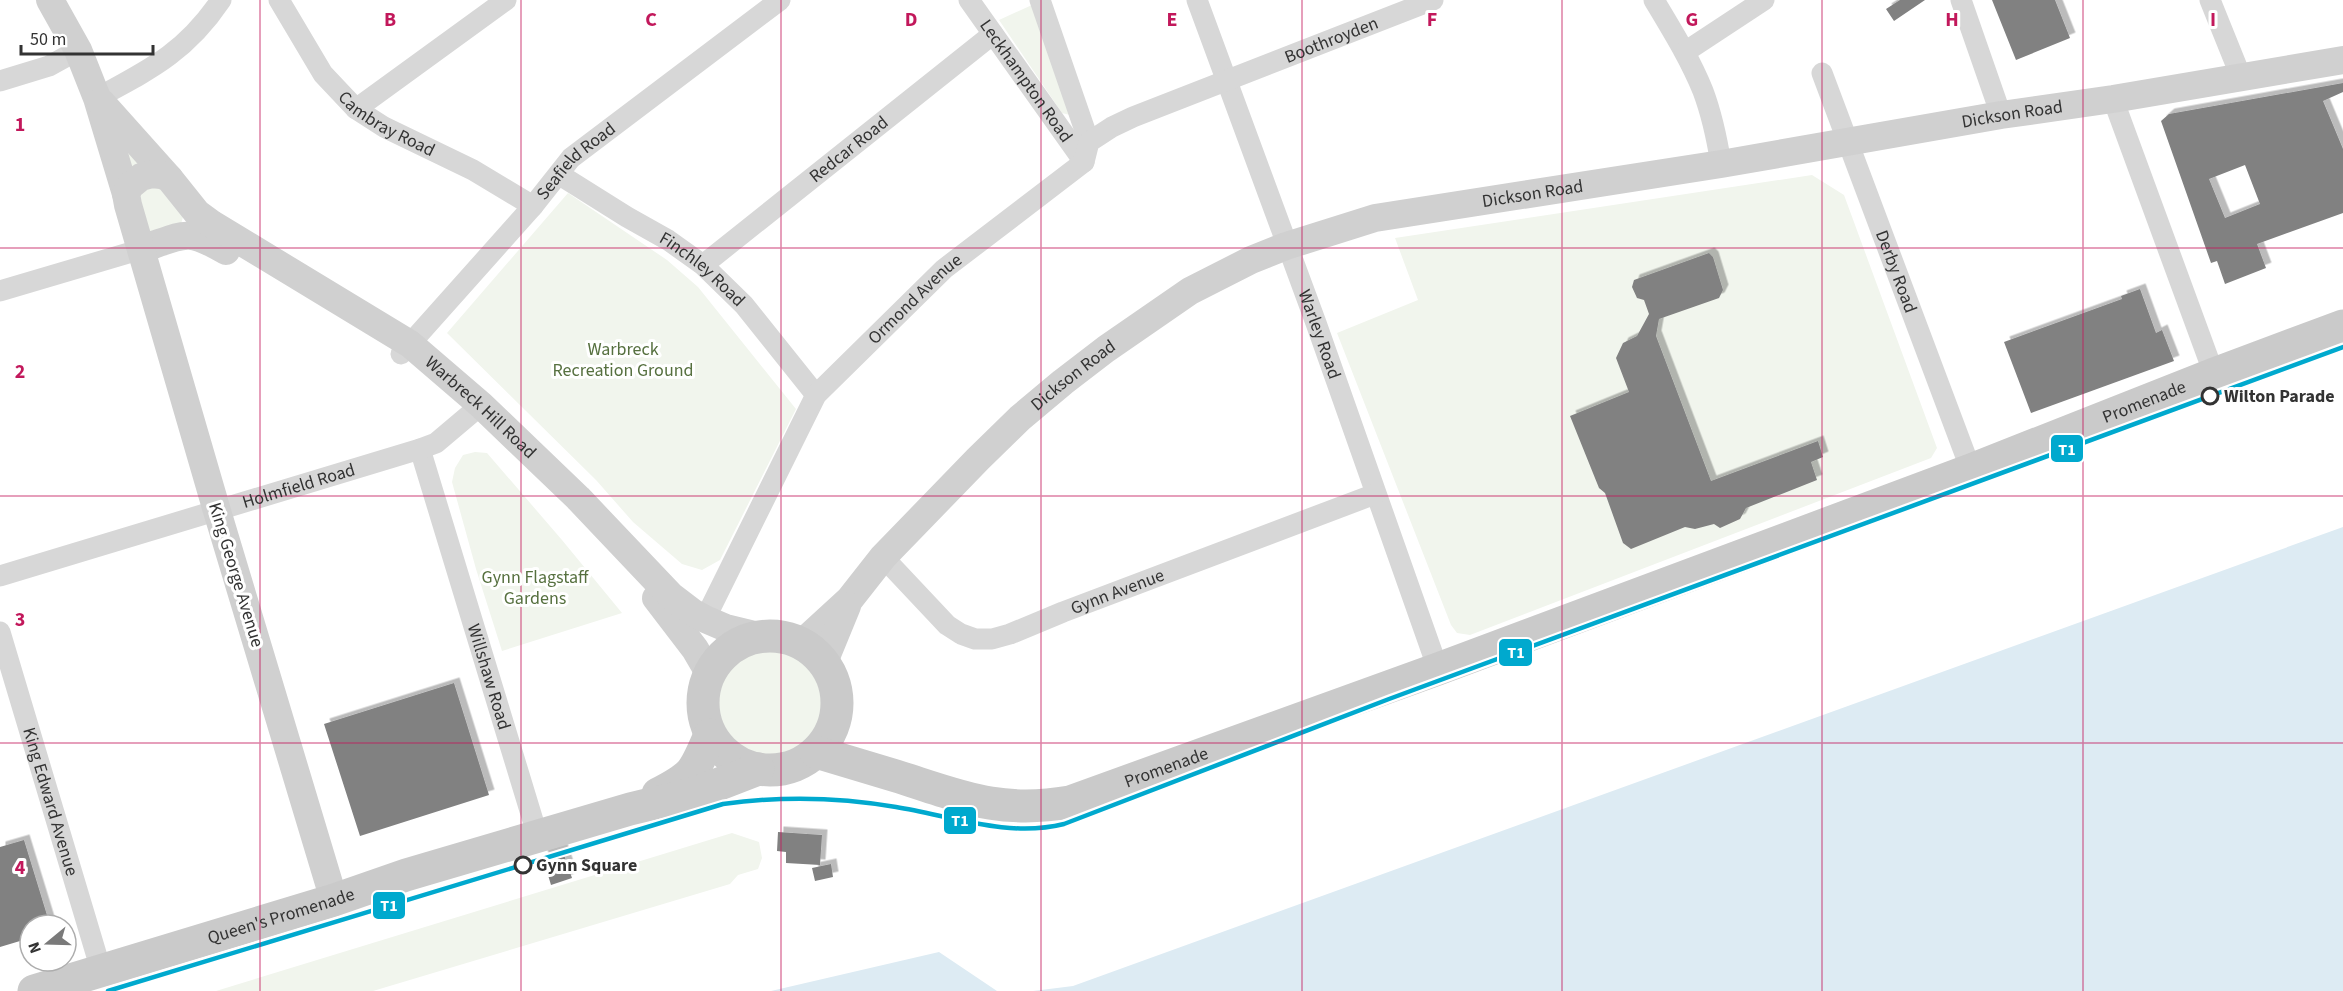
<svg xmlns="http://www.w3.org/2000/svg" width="2343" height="991" viewBox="0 0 2343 991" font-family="'Source Sans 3',sans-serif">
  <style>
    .green { fill: #f1f5ed }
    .water { fill: #ddebf3 }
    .building { fill: #818181; fill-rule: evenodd; filter: url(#shadow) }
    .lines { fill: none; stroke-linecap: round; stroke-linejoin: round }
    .street { stroke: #d7d7d7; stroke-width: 21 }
    .secondary { stroke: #d0d0d0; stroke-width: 28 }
    .primary { stroke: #cacaca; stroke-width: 33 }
    .tram-1-casing { stroke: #fff; stroke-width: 9 }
    .tram-1 { stroke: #00a9ce; stroke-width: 4.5 }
    .grid { fill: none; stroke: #c2185b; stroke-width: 1.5; stroke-opacity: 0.55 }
    .stop-dot { fill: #fff; stroke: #333; stroke-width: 3 }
    .labels { text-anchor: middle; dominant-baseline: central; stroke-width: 6; stroke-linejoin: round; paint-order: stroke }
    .street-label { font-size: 18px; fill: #333; stroke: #fff }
    .park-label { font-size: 18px; fill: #56703f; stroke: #fff }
    .stop-label { font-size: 18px; font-weight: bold; fill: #333; stroke: #fff; text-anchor: start }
    .grid-label { font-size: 20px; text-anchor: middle; font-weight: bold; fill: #c2185b; stroke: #fff; stroke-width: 6; stroke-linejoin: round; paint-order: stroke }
    .line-badge { stroke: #fff; stroke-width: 2 }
    .badge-label { font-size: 16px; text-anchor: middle; font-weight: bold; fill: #fff }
  </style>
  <defs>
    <filter id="shadow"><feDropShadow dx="5.5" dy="-5.5" stdDeviation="0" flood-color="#0004"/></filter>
  </defs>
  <rect width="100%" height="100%" fill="#fff"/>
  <path class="green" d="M1032 5 1070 115 1062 113 999 20Z
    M125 127 184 213 180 228 142 249 128 205Z
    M1812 175 1844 195 1937 448 1931 458 1470 635 1457 633 1451 625 1337 333 1418 300 1395 238Z
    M568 193 667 260 698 287 796 409 720 560 702 570 682 564 633 522 596 480 447 333Z
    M475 452 487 453 562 540 622 613 502 651 476 569 452 482 455 468 463 455Z
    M713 703a56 56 0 1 1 112 0a56 56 0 1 1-112 0Z
    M732 833 759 842 762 858 758 869 738 875 730 884 373 991H216Z"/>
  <path class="water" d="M2343 527V991H1033L1073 986Z
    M939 952 997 991H771Z"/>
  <path class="building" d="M1900 0H1925L1894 21 1886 9Z
    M1992 0H2055L2070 38 2016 60Z
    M2343 83V92L2323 101 2343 149V213L2257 244 2266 268 2225 284 2217 261 2211 263 2161 121 2169 114ZM2245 165 2260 204 2225 218 2209 179Z
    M1709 253 1713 257 1723 290 1719 298 1659 319 1656 336 1711 481 1818 441 1823 457 1811 462 1817 480 1746 508 1740 519 1720 528 1714 524 1695 529 1685 527 1631 549 1623 543 1605 493 1599 488 1570 416 1629 392 1616 358 1623 343 1637 336 1649 314 1644 300 1637 298 1632 287 1634 280Z
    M2140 289 2156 333 2162 330 2174 361 2031 413 2004 342 2122 299 2121 296Z
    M454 683 489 795 360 836 324 724Z
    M778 832 822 835 820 865 786 863V852L777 851Z
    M24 840 50 925H30V938L0 947V847Z
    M562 849 572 878 551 885 542 855Z
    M831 864 833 877 815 881 812 868Z"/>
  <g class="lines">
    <g class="street">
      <path id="s1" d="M279 0 323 74 356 109 384 127 473 170 533 206"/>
      <path id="s2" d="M969 0 1084 162"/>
      <path d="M1040 0 1089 142"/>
      <path id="s3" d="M1197 0 1316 323 1438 669"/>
      <path d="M1654 0C1672 30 1690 59 1703 91 1712 115 1717 139 1721 164"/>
      <path d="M1961 0 2001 115"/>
      <path d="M2210 0 2241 77"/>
      <path d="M1685 52 1764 0"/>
      <path id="s4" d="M1822 73 1971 470"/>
      <path d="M0 81 49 66 78 50"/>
      <path d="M97 98C151 69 186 52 221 0"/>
      <path d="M2113 99 2214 374"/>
      <path d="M356 109 506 0"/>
      <path id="s5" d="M560 175 627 217 668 240 703 265 744 305 816 395"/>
      <path id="s6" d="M703 265 993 34"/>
      <path d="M0 291 142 249"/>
      <path id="s7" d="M401 354 533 206 571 158 780 0"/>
      <path id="s8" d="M420 449 538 837"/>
      <path id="s9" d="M883 557 947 625 961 634 975 639H992L1010 634 1063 612 1375 494"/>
      <path id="s10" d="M0 576 420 449 436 443 481 405"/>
      <path id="s11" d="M705 619 816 395 944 269 1084 162 1089 142 1112 127 1133 117 1433 0"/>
      <path id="s12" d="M0 632 101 970"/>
    </g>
    <g class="secondary">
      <path d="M50 0 78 50 97 98 126 194"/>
      <path d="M101 102 169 178"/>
      <path d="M142 249C184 235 185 227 226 251"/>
      <path d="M656 598 695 649 709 673"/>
      <path id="s13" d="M802 643 850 599 883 557 978 459 1020 418 1063 382 1106 349 1190 291 1251 260 1286 246 1375 218 1721 164 2001 115 2113 99 2343 60"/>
      <path d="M824 662 847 606"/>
      <path id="s14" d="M334 900 217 511 128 205 126 194 130 186 141 177 152 174 161 175 169 178 197 213 212 224 410 344 481 405 578 498 671 596 692 612 705 619 726 628 759 636"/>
    </g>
    <g class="primary">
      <circle cx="770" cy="703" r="67"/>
      <path id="s15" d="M816 752C843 760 869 768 896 776 962 797 999 814 1070 802L1438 669 1971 470 2214 374 2343 326"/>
      <path d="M658 794C695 775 694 772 710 735"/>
      <path id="s16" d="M34 991 334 900 406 875 630 809 696 793 758 769"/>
    </g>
    <g class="tram-1-casing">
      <path id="tram-1" d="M108 991 723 804C781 796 838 797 896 807 951 816 1008 838 1064 824L1389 699 2343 347"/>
    </g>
    <use href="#tram-1" class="tram-1"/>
  </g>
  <path class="grid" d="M260 0V991M521 0V991M781 0V991M1041 0V991M1302 0V991M1562 0V991M1822 0V991M2083 0V991M0 248H2343M0 496H2343M0 743H2343"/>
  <g class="stop-dot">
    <circle cx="2210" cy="396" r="8"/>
    <circle cx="523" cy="865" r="8"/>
  </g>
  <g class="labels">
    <g class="street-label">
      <text stroke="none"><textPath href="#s11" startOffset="890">Boothroyden</textPath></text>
      <text stroke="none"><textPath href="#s2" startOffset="99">Leckhampton Road</textPath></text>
      <text stroke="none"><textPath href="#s13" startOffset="1371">Dickson Road</textPath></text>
      <text stroke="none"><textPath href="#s1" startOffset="168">Cambray Road</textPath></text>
      <text stroke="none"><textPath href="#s6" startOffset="186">Redcar Road</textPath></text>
      <text stroke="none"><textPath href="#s7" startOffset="261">Seafield Road</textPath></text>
      <text stroke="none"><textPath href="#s13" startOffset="885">Dickson Road</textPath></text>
      <text stroke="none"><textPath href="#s5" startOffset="171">Finchley Road</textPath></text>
      <text stroke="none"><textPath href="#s4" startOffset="212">Derby Road</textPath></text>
      <text stroke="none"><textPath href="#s11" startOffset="388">Ormond Avenue</textPath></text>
      <text stroke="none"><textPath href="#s3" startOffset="356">Warley Road</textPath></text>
      <text stroke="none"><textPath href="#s13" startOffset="382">Dickson Road</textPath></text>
      <text stroke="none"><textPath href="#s15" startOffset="1408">Promenade</textPath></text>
      <text stroke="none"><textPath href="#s14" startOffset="1178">Warbreck Hill Road</textPath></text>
      <text stroke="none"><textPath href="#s10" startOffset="312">Holmfield Road</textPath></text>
      <text transform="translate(236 575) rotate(73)">King George Avenue</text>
      <text stroke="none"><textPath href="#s9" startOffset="276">Gynn Avenue</textPath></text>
      <text stroke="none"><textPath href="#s8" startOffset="238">Willshaw Road</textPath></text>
      <text stroke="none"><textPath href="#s15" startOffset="364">Promenade</textPath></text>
      <text stroke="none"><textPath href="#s12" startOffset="177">King Edward Avenue</textPath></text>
      <text stroke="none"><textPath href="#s16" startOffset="258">Queen's Promenade</textPath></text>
    </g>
    <g class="park-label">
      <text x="623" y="349">Warbreck<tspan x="623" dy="21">Recreation Ground</tspan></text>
      <text x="535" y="577">Gynn Flagstaff<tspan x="535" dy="21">Gardens</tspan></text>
    </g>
    <g class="stop-label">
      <text x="2224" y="396">Wilton Parade</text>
      <text x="536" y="865">Gynn Square</text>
    </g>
  </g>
  <g class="grid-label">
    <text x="390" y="26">B</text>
    <text x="651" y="26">C</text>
    <text x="911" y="26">D</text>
    <text x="1172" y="26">E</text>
    <text x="1432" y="26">F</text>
    <text x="1692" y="26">G</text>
    <text x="1952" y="26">H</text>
    <text x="2213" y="26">I</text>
    <text x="20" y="131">1</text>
    <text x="20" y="378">2</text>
    <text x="20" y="626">3</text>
    <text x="20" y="874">4</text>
  </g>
  <g class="line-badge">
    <rect x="2050" y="434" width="34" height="29" rx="6" fill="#00a9ce"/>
    <rect x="1498" y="638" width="35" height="29" rx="6" fill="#00a9ce"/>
    <rect x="943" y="806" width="34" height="29" rx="6" fill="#00a9ce"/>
    <rect x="372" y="891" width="34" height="29" rx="6" fill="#00a9ce"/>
  </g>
  <g class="badge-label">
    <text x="2067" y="455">T1</text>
    <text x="1516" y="658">T1</text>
    <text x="960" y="826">T1</text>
    <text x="389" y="911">T1</text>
  </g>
  <g transform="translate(48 943) rotate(251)"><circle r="28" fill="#ffffff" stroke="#adadad" stroke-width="1.5"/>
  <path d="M0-4.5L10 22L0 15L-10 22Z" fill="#7a7a7a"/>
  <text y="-9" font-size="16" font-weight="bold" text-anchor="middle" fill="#333333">N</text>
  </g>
  <path d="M21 45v9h132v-9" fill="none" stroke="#333333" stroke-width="3"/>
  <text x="30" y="45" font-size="18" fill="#333333" stroke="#ffffff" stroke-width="4.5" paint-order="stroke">50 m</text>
</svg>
